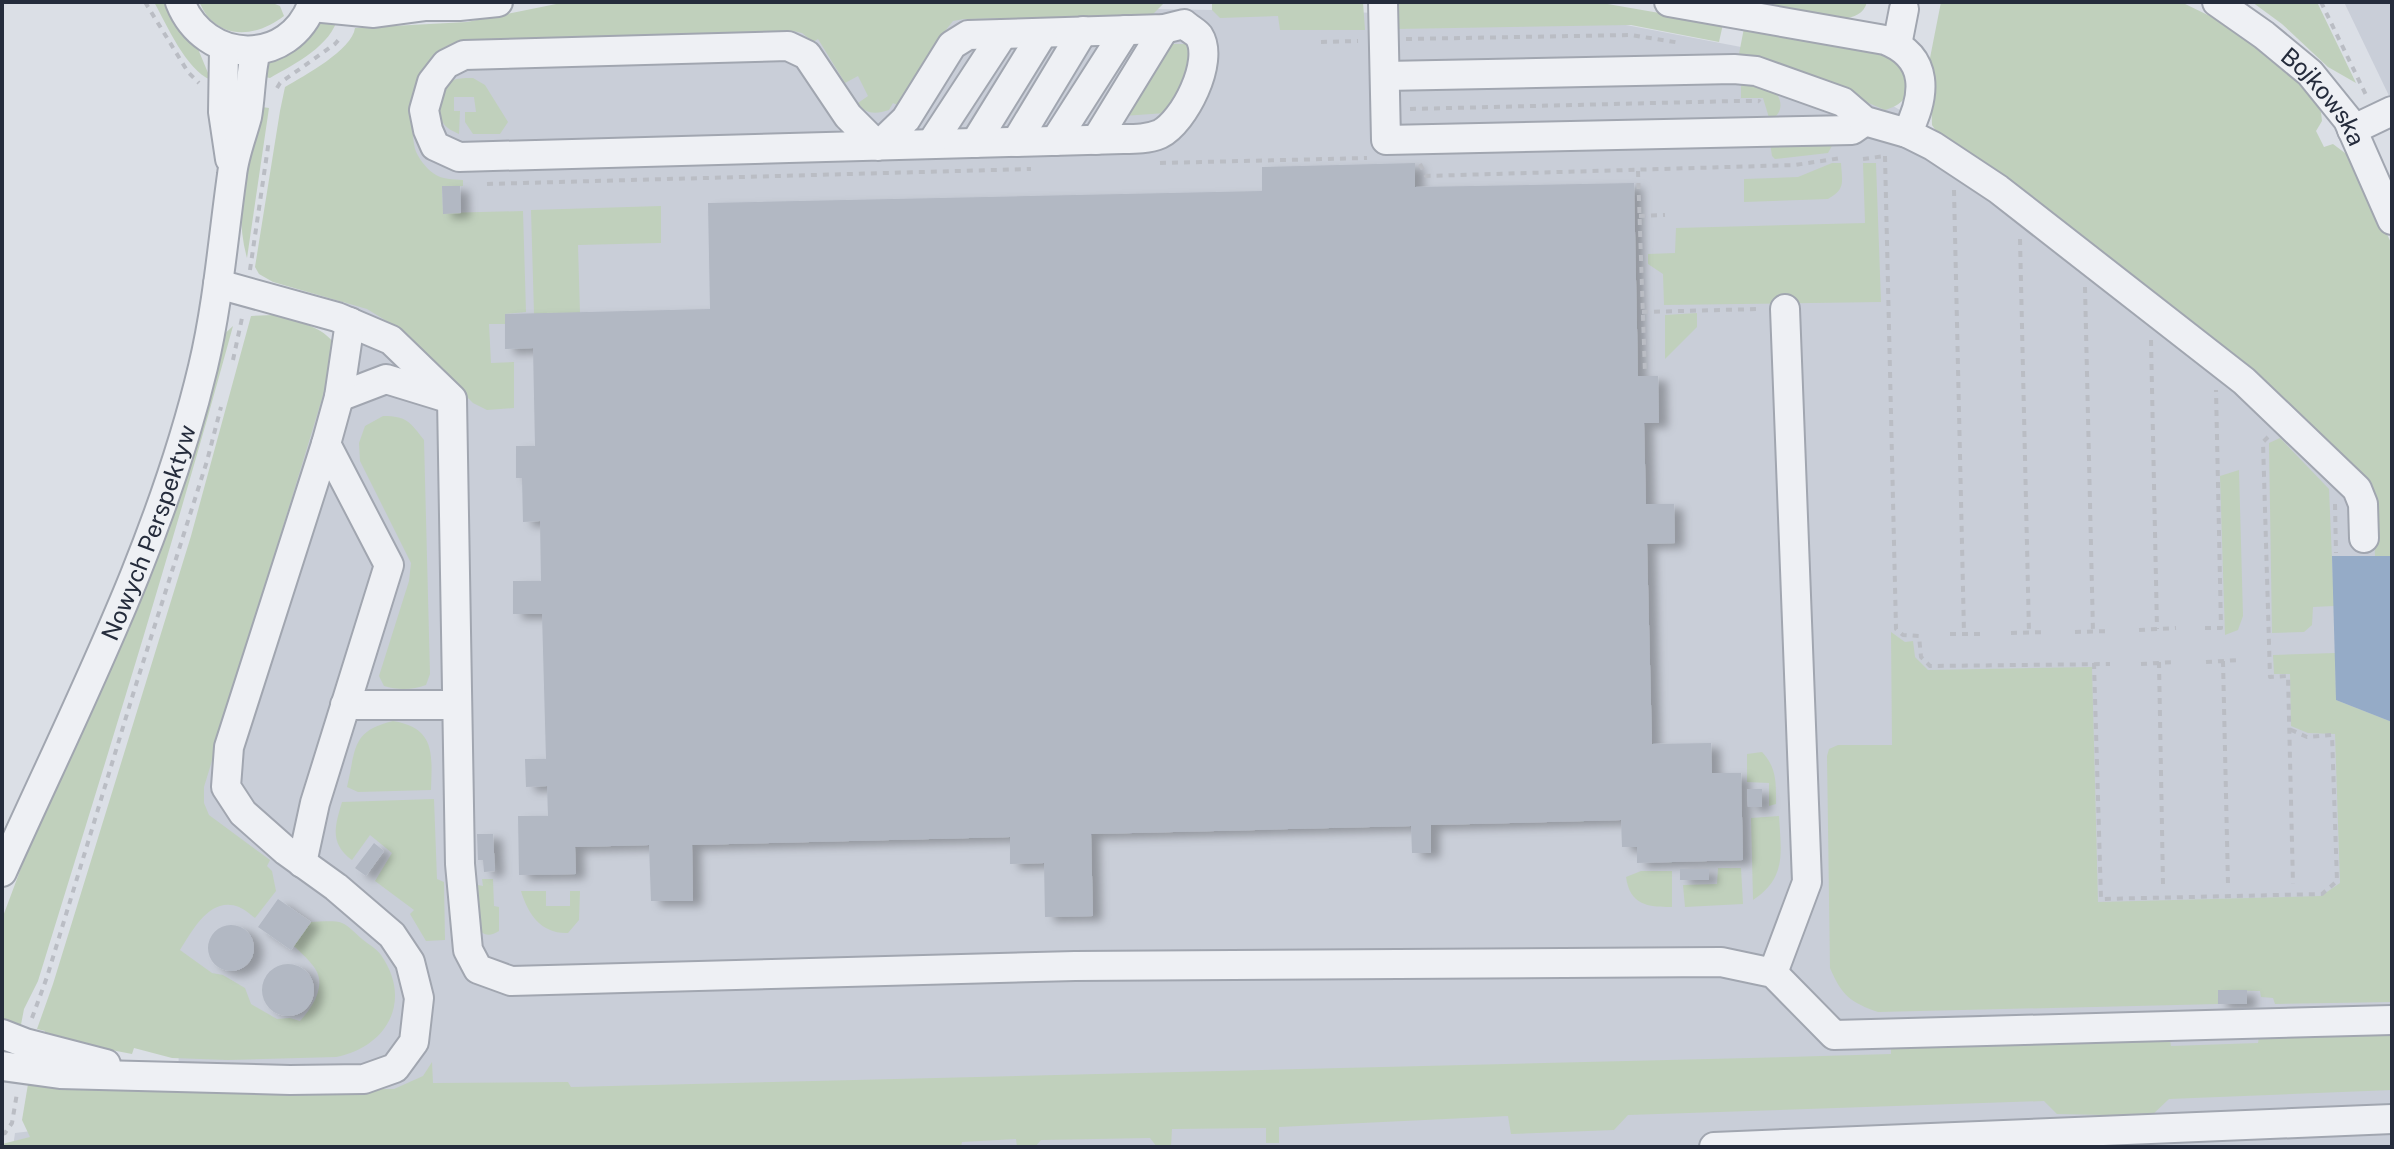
<svg xmlns="http://www.w3.org/2000/svg" width="2394" height="1149" viewBox="0 0 2394 1149" font-family="'Public Sans',sans-serif">
  <style>
    .built { fill: #c9ced8 }
    .green { fill: #c0d0bc }
    .water { fill: #95abc7 }
    .building { fill: #b2b8c3; filter: url(#shadow) }
    .lines { fill: none; stroke-linecap: round; stroke-linejoin: round }
    .minor-casing { stroke: #a1a6b0; stroke-width: 32 }
    .path { stroke: #babdc4; stroke-width: 4; stroke-dasharray: 6 6; stroke-linecap: butt }
    .minor { stroke: #eef0f4; stroke-width: 28 }
    .labels { text-anchor: middle; dominant-baseline: central; stroke-width: 7; stroke-linejoin: round; paint-order: stroke }
    .street-label { font-size: 24px; fill: #252c3c; stroke: #eaeef4 }
  </style>
  <defs>
    <filter id="shadow"><feDropShadow dx="9" dy="5" stdDeviation="4" flood-color="#0004"/></filter>
  </defs>
  <rect width="100%" height="100%" fill="#dbdfe6"/>
  <path class="built" d="M2344 2H2392V102Z
    M1154 9 1579 16 1741 47 1873 94 2024 184 2242 354 2392 500V1147H13L15 1133 178 1114 179 1021 132 1010 287 513 347 298 431 31Z"/>
  <path class="green" d="M154 2H166L172 21 186 39 198 49 211 80C186 70 167 25 154 2Z
    M199 2H270L280 6 284 16C262 33 231 41 209 18 205 14 202 7 199 2Z
    M566 2H1165L1153 14 1140 16 964 19 953 21 945 31 897 105 893 103 889 110C877 114 865 115 858 103L868 96 858 76 845 83 818 39 813 42 802 33 793 31 468 40C454 42 440 47 430 59 414 78 409 125 415 149 418 158 426 168 433 173 442 180 453 179 463 180V186L442 187 443 213 523 211 526 312 505 314V324H489L491 363 514 362V408L487 410 473 403 398 328 367 309 273 282 259 274 255 267 280 111 285 87C304 76 352 50 355 28L467 22Z
    M1212 2H1363L1365 30H1280L1278 16 1220 18 1212 10Z
    M1394 2H1596L1723 24 1719 42 1631 25 1395 29Z
    M1756 2H1867C1864 14 1854 17 1843 19Z
    M1941 2H2181L2249 35 2287 69 2313 98 2321 112 2322 121 2316 131 2324 147 2333 144 2353 159 2392 245V556H2375L2372 483 2213 338 2021 189 1940 137 1932 125 1930 58Z
    M2252 2H2317L2356 83 2328 67 2282 24Z
    M338 16C332 46 294 64 270 78L260 76 266 66 320 24Z
    M1744 28 1892 55 1905 65C1908 89 1913 101 1885 110L1797 73 1738 59Z
    M1173 44H1186L1191 47 1189 74 1166 113 1123 116Z
    M473 78 485 85 508 122 500 134H473L465 122V112H476L474 97H454V111H460L459 134C453 131 447 129 443 123 434 111 438 85 454 80 459 78 467 78 473 78Z
    M1741 82 1775 91C1783 102 1783 113 1770 121L1763 98H1741Z
    M255 106 269 108 247 258C233 208 247 156 255 106Z
    M1770 143 1833 144 1828 153 1775 159 1772 156Z
    M1832 163H1841C1842 182 1846 189 1828 199L1744 202V179L1798 177Z
    M1863 163H1876L1881 302 1664 305 1663 274 1648 264V254L1675 253 1676 228 1865 223Z
    M661 206V243L578 245 580 313 534 314 531 210Z
    M1697 313V327L1665 359V315Z
    M273 315C293 321 319 324 333 342L328 379 204 787V803L209 815 270 860 267 866 272 871 276 891 255 918C250 914 244 909 239 907 210 896 193 930 180 950L212 973 223 975 245 988 251 1004 277 1019 290 1018 300 1021C311 1009 325 989 317 972 313 963 301 953 294 946L311 922C320 922 334 920 342 923 349 926 356 934 362 939 368 944 376 948 381 955 413 1001 387 1047 336 1057L228 1060 172 1058 134 1048 132 1054 44 1037 45 1031 37 1029 53 984 191 536 251 316Z
    M233 326C173 546 105 763 38 981L24 1009 19 1035 2 1026V919L219 339Z
    M383 416C407 416 410 422 424 440L430 674 426 685C413 690 397 690 384 686L379 676 409 581 411 563 360 461 359 443 365 426Z
    M2280 438 2329 489 2334 606 2313 607 2312 625 2304 632 2272 633 2269 443Z
    M2239 470 2243 616 2238 630 2225 635 2220 476Z
    M1891 632 1905 642 1913 641 1915 657 1928 670 2092 667 2098 902 2321 896 2340 883 2335 734 2308 733 2291 726 2290 674H2274L2273 655 2335 653 2336 700 2392 722V1002L2275 1004 2273 998 2261 997 2260 991 2218 990V1004L1878 1012C1850 1002 1842 996 1830 968L1827 756 1829 749 1838 745H1892Z
    M393 721C436 728 432 755 431 790L358 792 347 787C356 749 351 731 393 721Z
    M1762 752C1777 768 1776 783 1776 804L1769 806V783L1747 782V754Z
    M434 799 437 879 444 882 445 940 426 941 410 914 414 910 375 881 392 853 370 835 352 860C329 843 335 826 342 802Z
    M1779 816C1781 852 1787 878 1753 900L1751 818Z
    M1718 868H1741L1743 904 1685 907 1683 885 1717 884Z
    M1641 871H1672V907C1647 907 1630 905 1626 877Z
    M482 879H493L494 906 499 907V931C492 935 487 937 480 931L478 885 483 886Z
    M521 891H546V906H570V891H580L579 920 568 933C541 934 528 914 521 891Z
    M2392 1034V1090L2169 1099 2151 1116 2057 1114 2044 1101 1628 1115 1614 1130 1511 1134 1508 1116 1279 1127V1143H1266V1128L1172 1129 1171 1147H1157L1150 1138 1041 1140 1035 1147H1017L1016 1139 962 1142 961 1147H2V1144L30 1137 22 1120 28 1084 35 1086 38 1079 181 1090 394 1089 423 1076 432 1062 433 1083 568 1082 571 1087 1787 1057 1891 1054V1047L2170 1040 2171 1046 2258 1043 2259 1037Z"/>
  <path class="water" d="M2332 556H2392V722L2336 700Z"/>
  <path class="building" d="M1415 163V187L1634 183 1638 376H1658L1659 423H1644L1646 504H1674L1675 543 1647 544 1652 744 1711 743 1712 773H1741L1743 860 1637 863V847H1622L1621 820 1431 825V853H1412L1411 826 1091 834 1093 916 1045 917 1044 863 1010 864V837L692 845 693 901H651L649 845 575 847 576 874 519 875 518 816H548L547 786 526 787 525 759H546L542 614H513V581H541L540 521 523 522 522 478H516V446H535L533 348 505 349V314L710 309 708 203 1262 191V167Z
    M442 186H460L461 213 443 214Z
    M1747 789H1762V807H1748Z
    M477 834H493L495 871 484 872 483 860H478Z
    M374 843 384 851 366 876 355 868Z
    M1680 869H1709V880H1680Z
    M278 899 311 922 291 950 258 927Z
    M208 948a23 23 0 1 1 46 0a23 23 0 1 1-46 0Z
    M262 990a26 26 0 1 1 52 0a26 26 0 1 1-52 0Z
    M2218 990H2247V1004H2218Z"/>
  <g class="lines">
    <g class="minor-casing">
      <g id="minor">
        <path d="M180 2C205 65 290 68 313 2"/>
        <path d="M1383 2 1386 140 1852 130 1865 121"/>
        <path d="M1669 2 1885 40C1930 57 1926 96 1907 133"/>
        <path id="s1" d="M2217 2 2264 35 2310 73 2348 120 2392 220"/>
        <path d="M312 7 374 13 426 6H459L498 2"/>
        <path d="M1897 45 1904 9"/>
        <path d="M224 49 223 112 230 159"/>
        <path d="M1385 76 1734 69 1756 71 1843 102 1865 121 1907 133 1933 146 1998 189 2244 381 2357 489 2363 504 2364 538"/>
        <path d="M2352 130 2392 111"/>
        <path d="M1123 139C1136 139 1148 139 1160 134 1184 122 1215 61 1199 36 1196 32 1188 28 1184 24L1164 29 968 35 952 45 906 119 878 146 848 116 807 55 788 46 464 55 446 64 432 82 424 110 428 130 435 146 459 157 1123 139"/>
        <path d="M1096 140 1164 29"/>
        <path d="M1055 141 1126 30"/>
        <path d="M1016 142 1083 31"/>
        <path d="M975 143 1043 33"/>
        <path d="M931 144 1003 34"/>
        <path d="M218 284 337 317 391 340 452 399 460 864 468 950 478 969 511 981 1075 966 1721 962 1773 973 1834 1035 2392 1020"/>
        <path d="M339 397 386 379 448 398"/>
        <path d="M345 705H457"/>
        <path d="M302 863 315 803 389 565 326 444"/>
        <path id="s2" d="M2 872C76 707 161 544 203 367 218 304 223 239 232 175 234 155 242 136 247 117 251 95 250 72 256 51"/>
        <path d="M1773 973 1807 882 1785 309"/>
        <path d="M2 1034 25 1043 106 1064"/>
        <path d="M2 1066 60 1074 290 1080 364 1079 395 1068 414 1042 419 998 410 962 392 935 336 887 286 851 243 813 226 787 229 747 326 444 339 397 350 322"/>
        <path d="M1714 1147 2392 1119"/>
      </g>
    </g>
    <path class="path" d="M145 2 188 72 199 83
      M2321 2 2367 97
      M1406 39 1631 35 1681 43
      M1321 42 1358 41
      M277 88 280 83 335 44 342 36
      M1410 109 1736 101H1759L1760 102
      M1885 156 1896 629 1903 635 1919 636 1921 657 1930 666 2110 664
      M1863 159 1885 156
      M1160 163 1367 158
      M1420 164 1426 176 1795 165 1841 158
      M1638 171 1645 373
      M487 184 1031 169
      M1954 190 1964 633
      M1639 216 1665 215
      M2020 239 2029 633
      M250 270 269 140
      M2085 287 2093 632
      M1642 312 1759 309
      M2151 340 2157 629
      M233 360 242 318
      M2268 437 2263 442 2270 677 2288 676 2293 884
      M2335 504 2336 553
      M2205 628H2221L2216 390
      M2139 630 2176 628
      M2075 632 2111 631
      M2011 633 2047 632
      M1950 634H1982
      M2223 661 2228 884
      M2159 662 2163 884
      M2206 662 2240 660
      M2094 663 2101 899 2322 894 2337 881 2332 735 2307 737 2289 729
      M2141 664 2174 662
      M32 1018 47 977 134 691 207 461 221 407
      M2 1134 5 1133 12 1123 17 1093"/>
    <use href="#minor" class="minor"/>
  </g>
  <g class="labels">
    <g class="street-label">
      <text stroke="none"><textPath href="#s1" startOffset="144">Bojkowska</textPath></text>
      <text stroke="none"><textPath href="#s2" startOffset="370">Nowych Perspektyw</textPath></text>
    </g>
  </g>
  <rect width="2394" height="1149" fill="none" stroke="#252c3c" stroke-width="8"/>
</svg>
